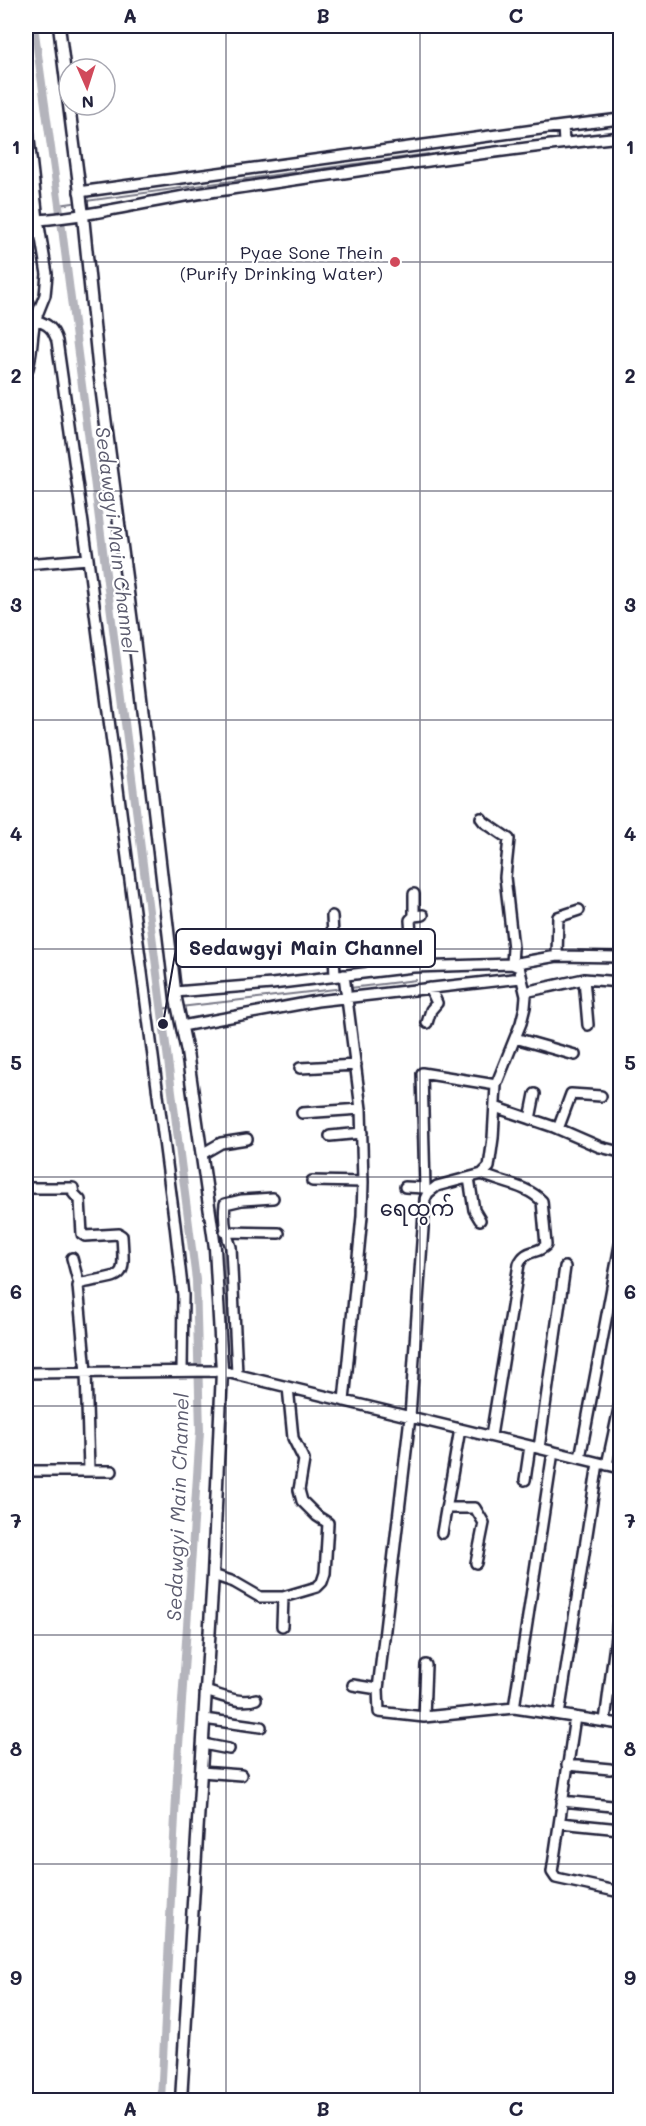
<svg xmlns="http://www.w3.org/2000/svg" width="646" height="2126" viewBox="0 0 646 2126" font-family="Mali,'Noto Sans Myanmar',sans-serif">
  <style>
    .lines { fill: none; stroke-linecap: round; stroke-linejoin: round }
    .stream { stroke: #7a7a88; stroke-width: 2 }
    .canal { stroke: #b4b4bc; stroke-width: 8 }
    .minor-casing { stroke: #22223b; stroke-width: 14 }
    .tertiary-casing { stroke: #22223b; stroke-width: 15 }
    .minor { stroke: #fff; stroke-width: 9 }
    .tertiary { stroke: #fff; stroke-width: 10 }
    .grid { fill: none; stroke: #22223b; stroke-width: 1.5; stroke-opacity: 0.55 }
    .poi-dot { fill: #d1495b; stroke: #fff; stroke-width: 2 }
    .labels { text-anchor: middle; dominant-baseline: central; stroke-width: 4.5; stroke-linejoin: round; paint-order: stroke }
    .poi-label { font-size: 18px; fill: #22223b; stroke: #fff; text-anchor: end }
    .water-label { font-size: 20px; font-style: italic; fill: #5c5c6f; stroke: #fff }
    .quarter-label { font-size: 21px; fill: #22223b; stroke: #fff }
    .leader { fill: none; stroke: #22223b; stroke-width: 2 }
    .callout-dot { fill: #22223b; stroke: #fff; stroke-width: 2 }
    .callout { fill: #fff; stroke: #22223b; stroke-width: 2 }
    .callout-label { font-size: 20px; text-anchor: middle; font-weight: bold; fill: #22223b }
    .neatline { fill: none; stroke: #22223b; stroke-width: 2 }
    .grid-label { font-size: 20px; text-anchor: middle; font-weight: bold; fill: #22223b }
  </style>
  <rect width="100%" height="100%" fill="#fff"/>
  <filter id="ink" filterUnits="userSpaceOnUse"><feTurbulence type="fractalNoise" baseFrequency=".0167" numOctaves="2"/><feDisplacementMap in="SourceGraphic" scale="12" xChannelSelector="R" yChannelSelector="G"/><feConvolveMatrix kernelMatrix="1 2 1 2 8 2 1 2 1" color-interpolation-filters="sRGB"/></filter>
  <g filter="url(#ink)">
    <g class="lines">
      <path class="stream" d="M86 201 428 154
        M59 205 73 203
        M350 988 416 980
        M180 1007 344 988
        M162 1009 174 1007"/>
      <path class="canal" d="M34 26 59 205 196 1280 200 1431 177 1776 161 2100"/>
      <g class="minor-casing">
        <path id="minor" d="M26 113 38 220C94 216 148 201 204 193 343 173 482 152 620 137
          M564 143 563 126 620 119
          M79 192 563 126
          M38 220 47 274 45 295 35 320C48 324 53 328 57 341L88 559 175 1225 183 1295 182 1371
          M26 249 37 225
          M26 374C33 357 31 338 35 320
          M26 564 88 559
          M481 818 484 822 509 839 505 877 513 948 512 964 519 967 526 996 525 1007 521 1023 496 1085 493 1138 489 1167 482 1174 437 1186 428 1193 425 1199 410 1417 378 1689 379 1712 424 1717 514 1708 620 1724
          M332 916 335 976
          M414 916V894
          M369 936 372 972
          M557 956 558 917 579 910
          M413 967 410 920 414 916 423 915
          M584 979 588 1025
          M175 992 272 984 413 967 512 964 557 956 620 957
          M525 992 584 979 620 982
          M427 1023 431 1010 437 1003 430 988
          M182 1026 317 1001 521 978
          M515 1038 575 1055
          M300 1068 356 1065
          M495 1107 554 1127 600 1147 620 1152
          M302 1113 361 1109
          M530 1119 535 1094
          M558 1129 571 1094 601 1096
          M330 1136 362 1133
          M202 1154 221 1143 247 1139
          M482 1174C501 1183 527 1185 542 1201L546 1245C537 1255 526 1248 519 1264L491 1436
          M469 1178 474 1210 480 1220
          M312 1181 363 1182
          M405 1187 425 1188
          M26 1188H73L74 1194 80 1200 82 1234 85 1236 119 1234 122 1236C125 1282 125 1274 82 1283L78 1286 86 1372 89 1470
          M428 1193 425 1188 422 1073 496 1085
          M225 1232 279 1233
          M72 1258 79 1284
          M26 1373 222 1371 620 1468
          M237 1374 231 1247C225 1232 223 1220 225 1204L242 1200 273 1198
          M344 1401 362 1216 363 1182 361 1109 344 975
          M539 1448 565 1267
          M580 1458 620 1245
          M607 1465 620 1404
          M26 1471H112
          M525 1480 530 1446
          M446 1508H475L484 1523 476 1563
          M442 1533 460 1429
          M213 1575 234 1582 260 1597H283L317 1587 322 1582 325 1573 328 1523 317 1516 302 1501 299 1490 304 1460 293 1438 288 1387
          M282 1626 283 1597
          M353 1685 378 1689
          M205 1691C220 1695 241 1705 256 1699
          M514 1708 553 1452
          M559 1715 598 1463
          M424 1717 426 1665
          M575 1717 552 1872 556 1878 620 1892
          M204 1719 261 1727
          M605 1721 620 1606
          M203 1744 229 1749
          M567 1765 610 1769
          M201 1772 241 1775
          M562 1801 612 1806
          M560 1823 620 1829"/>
      </g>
      <g class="tertiary-casing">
        <path id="tertiary" d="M59 26 83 216 98 364 134 638 176 999 187 1052 215 1248 222 1371 213 1575 181 2100"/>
      </g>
      <use href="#minor" class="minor"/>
      <use href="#tertiary" class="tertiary"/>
    </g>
  </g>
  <path class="grid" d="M226 26V2100M420 26V2100M26 262H620M26 491H620M26 720H620M26 949H620M26 1177H620M26 1406H620M26 1635H620M26 1864H620"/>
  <circle class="poi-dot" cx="395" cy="262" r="6"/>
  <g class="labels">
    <g class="poi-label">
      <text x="383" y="252">Pyae Sone Thein<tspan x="383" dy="21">(Purify Drinking Water)</tspan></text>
    </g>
    <g class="water-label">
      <text transform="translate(117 540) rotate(83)">Sedawgyi Main Channel</text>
      <text transform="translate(177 1507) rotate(-88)">Sedawgyi Main Channel</text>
    </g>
    <g class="quarter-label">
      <text x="417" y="1207">ရေထွက်</text>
    </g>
  </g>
  <path class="leader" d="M163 1024L176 948"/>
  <circle class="callout-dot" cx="163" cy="1024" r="6"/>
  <rect class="callout" x="176" y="929" width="259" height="38" rx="6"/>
  <g class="callout-label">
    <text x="306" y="955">Sedawgyi Main Channel</text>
  </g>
  <rect width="646" height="2126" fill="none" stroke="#fff" stroke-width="66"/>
  <g transform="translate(87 87) rotate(177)"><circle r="28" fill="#ffffff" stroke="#a7a7b1" stroke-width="1.5"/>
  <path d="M0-4.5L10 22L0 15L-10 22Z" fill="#d1495b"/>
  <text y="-9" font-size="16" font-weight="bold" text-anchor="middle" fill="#22223b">N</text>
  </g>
  <rect x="33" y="33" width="580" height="2060" class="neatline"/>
  <g class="grid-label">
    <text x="130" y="23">A</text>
    <text x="323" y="23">B</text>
    <text x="516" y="23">C</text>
    <text x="16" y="154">1</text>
    <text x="630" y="154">1</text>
    <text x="16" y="383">2</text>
    <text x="630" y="383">2</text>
    <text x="16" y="612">3</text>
    <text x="630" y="612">3</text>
    <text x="16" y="841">4</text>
    <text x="630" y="841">4</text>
    <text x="16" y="1070">5</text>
    <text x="630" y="1070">5</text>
    <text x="16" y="1299">6</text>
    <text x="630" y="1299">6</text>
    <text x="16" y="1528">7</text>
    <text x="630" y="1528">7</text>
    <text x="16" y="1756">8</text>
    <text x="630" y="1756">8</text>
    <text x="16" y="1985">9</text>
    <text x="630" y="1985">9</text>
    <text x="130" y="2116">A</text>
    <text x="323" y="2116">B</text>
    <text x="516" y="2116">C</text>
  </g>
</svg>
